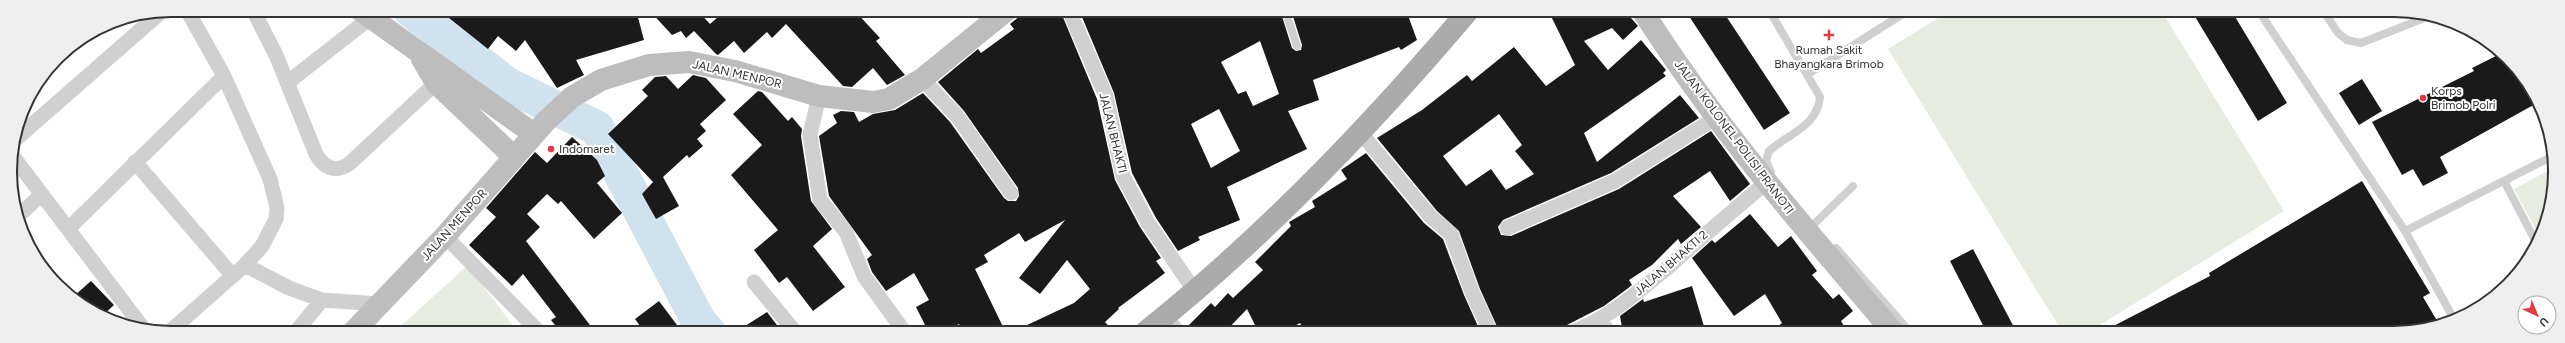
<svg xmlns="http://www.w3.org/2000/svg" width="2565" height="343" viewBox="0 0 2565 343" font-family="Figtree,sans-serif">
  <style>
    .green { fill: #e6ecdf }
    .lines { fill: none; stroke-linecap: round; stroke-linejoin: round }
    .river { stroke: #cfe2ee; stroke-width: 35 }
    .building { fill: #1a1a1a; fill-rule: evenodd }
    .lane { stroke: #d0d0d0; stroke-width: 8 }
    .street { stroke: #d0d0d0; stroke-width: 15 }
    .secondary { stroke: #bdbdbd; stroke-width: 22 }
    .primary { stroke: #ababab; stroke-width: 22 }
    .poi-dot { fill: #e63946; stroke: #fff; stroke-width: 1.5 }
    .labels { text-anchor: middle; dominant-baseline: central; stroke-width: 4; stroke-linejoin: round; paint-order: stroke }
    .poi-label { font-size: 12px; fill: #333; stroke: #fff; text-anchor: start }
    .street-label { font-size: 12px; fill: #333; stroke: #fff }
    .rim { fill: none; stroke: #333; stroke-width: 2 }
  </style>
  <rect width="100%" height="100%" fill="#fff"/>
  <path class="green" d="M1951 10H2161L2284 211 2087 333H2063L1888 49Z
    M2553 168 2555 182 2540 237 2514 189Z
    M468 265 518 333H393Z"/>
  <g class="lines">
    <path class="river" d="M411 10 508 85 597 128 698 320 709 333"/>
  </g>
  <path class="building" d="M439 10H636L644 40 576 60 584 75 557 88 525 40 516 51 498 36 488 49Z
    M649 10H697L710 24 726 10H854L880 38 876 41 905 75 887 85 873 68 852 87 843 86 786 24 772 38 767 32 744 53 734 41 718 55 716 54 694 31 686 38 681 31 672 35Z
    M1027 10H1060L1097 99 1115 180 1140 227 1161 258 1156 261 1165 273 1118 308 1119 309 1105 322 1115 333H1010L1074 303 1090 289 1067 260 1040 294 1019 278 1065 220 1025 242 1019 233 984 255 988 262 975 269 1006 333H963L959 324 942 333H929L916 307 929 300 914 273 886 291 872 272 867 259 872 255 829 196 819 136 837 123 833 115 841 111 854 112 859 122 873 114 895 110 923 93 950 122 1004 198 1008 201H1016L1019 196 1018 188 964 111 938 82 978 49 981 53 1014 29 1010 24Z
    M1079 10H1280L1292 48 1296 51 1301 50 1302 45 1291 10H1406L1417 40 1401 50 1399 47 1313 80 1319 100 1288 111 1307 149 1227 187 1240 220 1198 237 1200 240 1178 251 1156 218 1132 173 1114 93ZM1260 41 1279 94 1253 106 1246 91 1238 94 1221 62ZM1219 109 1240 151 1211 168 1191 124Z
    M1548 10H1624L1638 26 1623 40 1612 28 1584 41 1608 70 1641 40 1666 70 1663 73 1666 76 1584 133 1597 162 1680 95 1699 118 1611 173 1503 220 1498 227 1501 235 1511 236 1619 189 1711 131 1750 184 1730 201 1710 171 1673 196 1701 227 1681 244 1678 239 1652 265 1629 280 1632 285 1627 289 1604 306 1567 325 1556 333H1500L1480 289 1459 231 1437 211 1377 138 1422 110 1467 75 1472 81 1514 47 1546 86 1575 65ZM1499 114 1522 145 1515 151 1534 174 1506 190 1491 169 1466 186 1443 156Z
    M1685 10H1722L1790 113 1764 130Z
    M2191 10H2231L2287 103 2258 121Z
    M2500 54 2515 65 2537 103 2440 157 2448 173 2423 186 2413 169 2402 175 2372 122 2474 71 2472 68Z
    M693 75 706 78 726 100 700 124 706 131 697 139 703 146 689 158 687 155 663 177 679 206 656 219 642 194 653 182 608 134 648 96 642 90 655 77 666 76 678 89Z
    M2362 79 2382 111 2359 125 2339 93Z
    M758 91 762 92 788 121 792 117 802 129 801 136 811 201 832 229 813 246 845 287 813 311 787 277 779 283 754 250 778 230 731 175 762 145 733 114Z
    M572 137 597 160 605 176 597 183 622 213 594 239 561 201 558 204 547 194 527 214 540 227 526 241 596 333H561L551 320 556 317 523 274 512 286 469 245 496 217 486 208 535 152 547 163Z
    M1366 153 1424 223 1443 239 1464 295 1481 333H1305L1300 323 1282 333H1259L1247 309 1224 333H1188L1186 328 1211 303 1215 307 1228 293 1233 298 1263 270 1255 262 1291 226 1289 222 1315 207 1312 201 1347 179 1341 170Z
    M2362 181 2430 293 2423 297 2439 324 2404 333H2100L2210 276 2209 273Z
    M1750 214 1778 247 1791 236 1817 271 1812 275 1833 299 1839 294 1853 311 1841 321 1848 333H1770L1782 323 1765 294 1734 316 1692 258 1712 240 1715 243Z
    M1973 249 2017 333H1987L1950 261Z
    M91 281 114 305 101 317 74 296Z
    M1692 286 1706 333H1623L1620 316 1643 299 1644 302Z
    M659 301 683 333H645L635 319Z
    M767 312 783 333H734Z"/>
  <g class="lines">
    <path class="lane" d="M1285 10 1297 46
      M1769 10 1820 97C1817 127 1789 133 1769 151L1766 161 1771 172
      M2258 10 2405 231 2455 321
      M2323 10 2338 33 2347 40 2361 43 2427 17
      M1808 74 1909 10
      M2504 181 2537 244
      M1814 224 1853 186
      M2405 231 2551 157
      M1836 248 1911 333"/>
    <path class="street" d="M253 10 276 55 316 154C324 168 335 173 349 164L436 83
      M1069 10 1106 96 1123 176 1148 223 1194 290
      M922 79 957 116 1011 193
      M287 83 370 18
      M819 96 810 135 820 200 846 232 864 276 903 330
      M1360 132 1431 217 1451 234 1472 292 1491 333
      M17 138 161 12
      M12 155 143 328
      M135 162 232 275
      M18 216 41 195
      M1507 228 1615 181 1717 117
      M68 229 224 76
      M445 236 540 333
      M245 265 289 288 322 300 380 304
      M754 282 796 333
      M1165 316 1179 333
      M1600 319 1609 333
      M168 333 245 265 262 246 276 219 277 208 270 179 224 76 187 10
      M295 333 322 300
      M1570 333C1608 319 1635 294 1666 269 1699 240 1732 211 1766 183"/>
    <path class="secondary" d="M360 10 534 134
      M1642 10C1715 126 1805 229 1894 333
      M422 59 436 83 514 157
      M352 333 445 236 546 121 572 97 601 80 649 65 689 62 735 71 819 96 873 102 889 99 922 79 1007 10"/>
    <path class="primary" d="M1144 333C1264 238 1370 127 1469 10"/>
  </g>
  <g class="poi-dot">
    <path d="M1827 29h4v4h4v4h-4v4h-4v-4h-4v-4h4z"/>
    <circle cx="2423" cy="98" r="4"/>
    <circle cx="551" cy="149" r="4"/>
  </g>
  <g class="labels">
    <g class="poi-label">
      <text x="1829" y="50" text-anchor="middle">Rumah Sakit<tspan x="1829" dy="14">Bhayangkara Brimob</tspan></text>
      <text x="2431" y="91">Korps<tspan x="2431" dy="14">Brimob Polri</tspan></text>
      <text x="559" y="149">Indomaret</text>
    </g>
    <g class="street-label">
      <text transform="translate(737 74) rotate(13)">JALAN MENPOR</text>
      <text transform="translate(1113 133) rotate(76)">JALAN BHAKTI</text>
      <text transform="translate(1734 137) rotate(53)">JALAN KOLONEL POLISI PRANOTI</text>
      <text transform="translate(454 225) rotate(-48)">JALAN MENPOR</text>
      <text transform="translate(1671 263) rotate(-41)">JALAN BHAKTI 2</text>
    </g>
  </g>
  <path d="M0 0H2565V343H0ZM171 17H2394A154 154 0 0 1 2548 171V172A154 154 0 0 1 2394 326H171A154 154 0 0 1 17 172V171A154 154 0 0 1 171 17Z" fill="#efefef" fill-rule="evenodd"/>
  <path class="rim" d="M171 17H2394A154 154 0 0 1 2548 171V172A154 154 0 0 1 2394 326H171A154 154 0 0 1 17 172V171A154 154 0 0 1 171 17Z"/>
  <g transform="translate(2537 315) rotate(136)"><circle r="19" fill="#ffffff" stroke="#adadad"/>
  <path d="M0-3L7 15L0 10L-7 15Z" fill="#e63946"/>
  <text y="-6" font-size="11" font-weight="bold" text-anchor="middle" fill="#333333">U</text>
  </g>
</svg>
